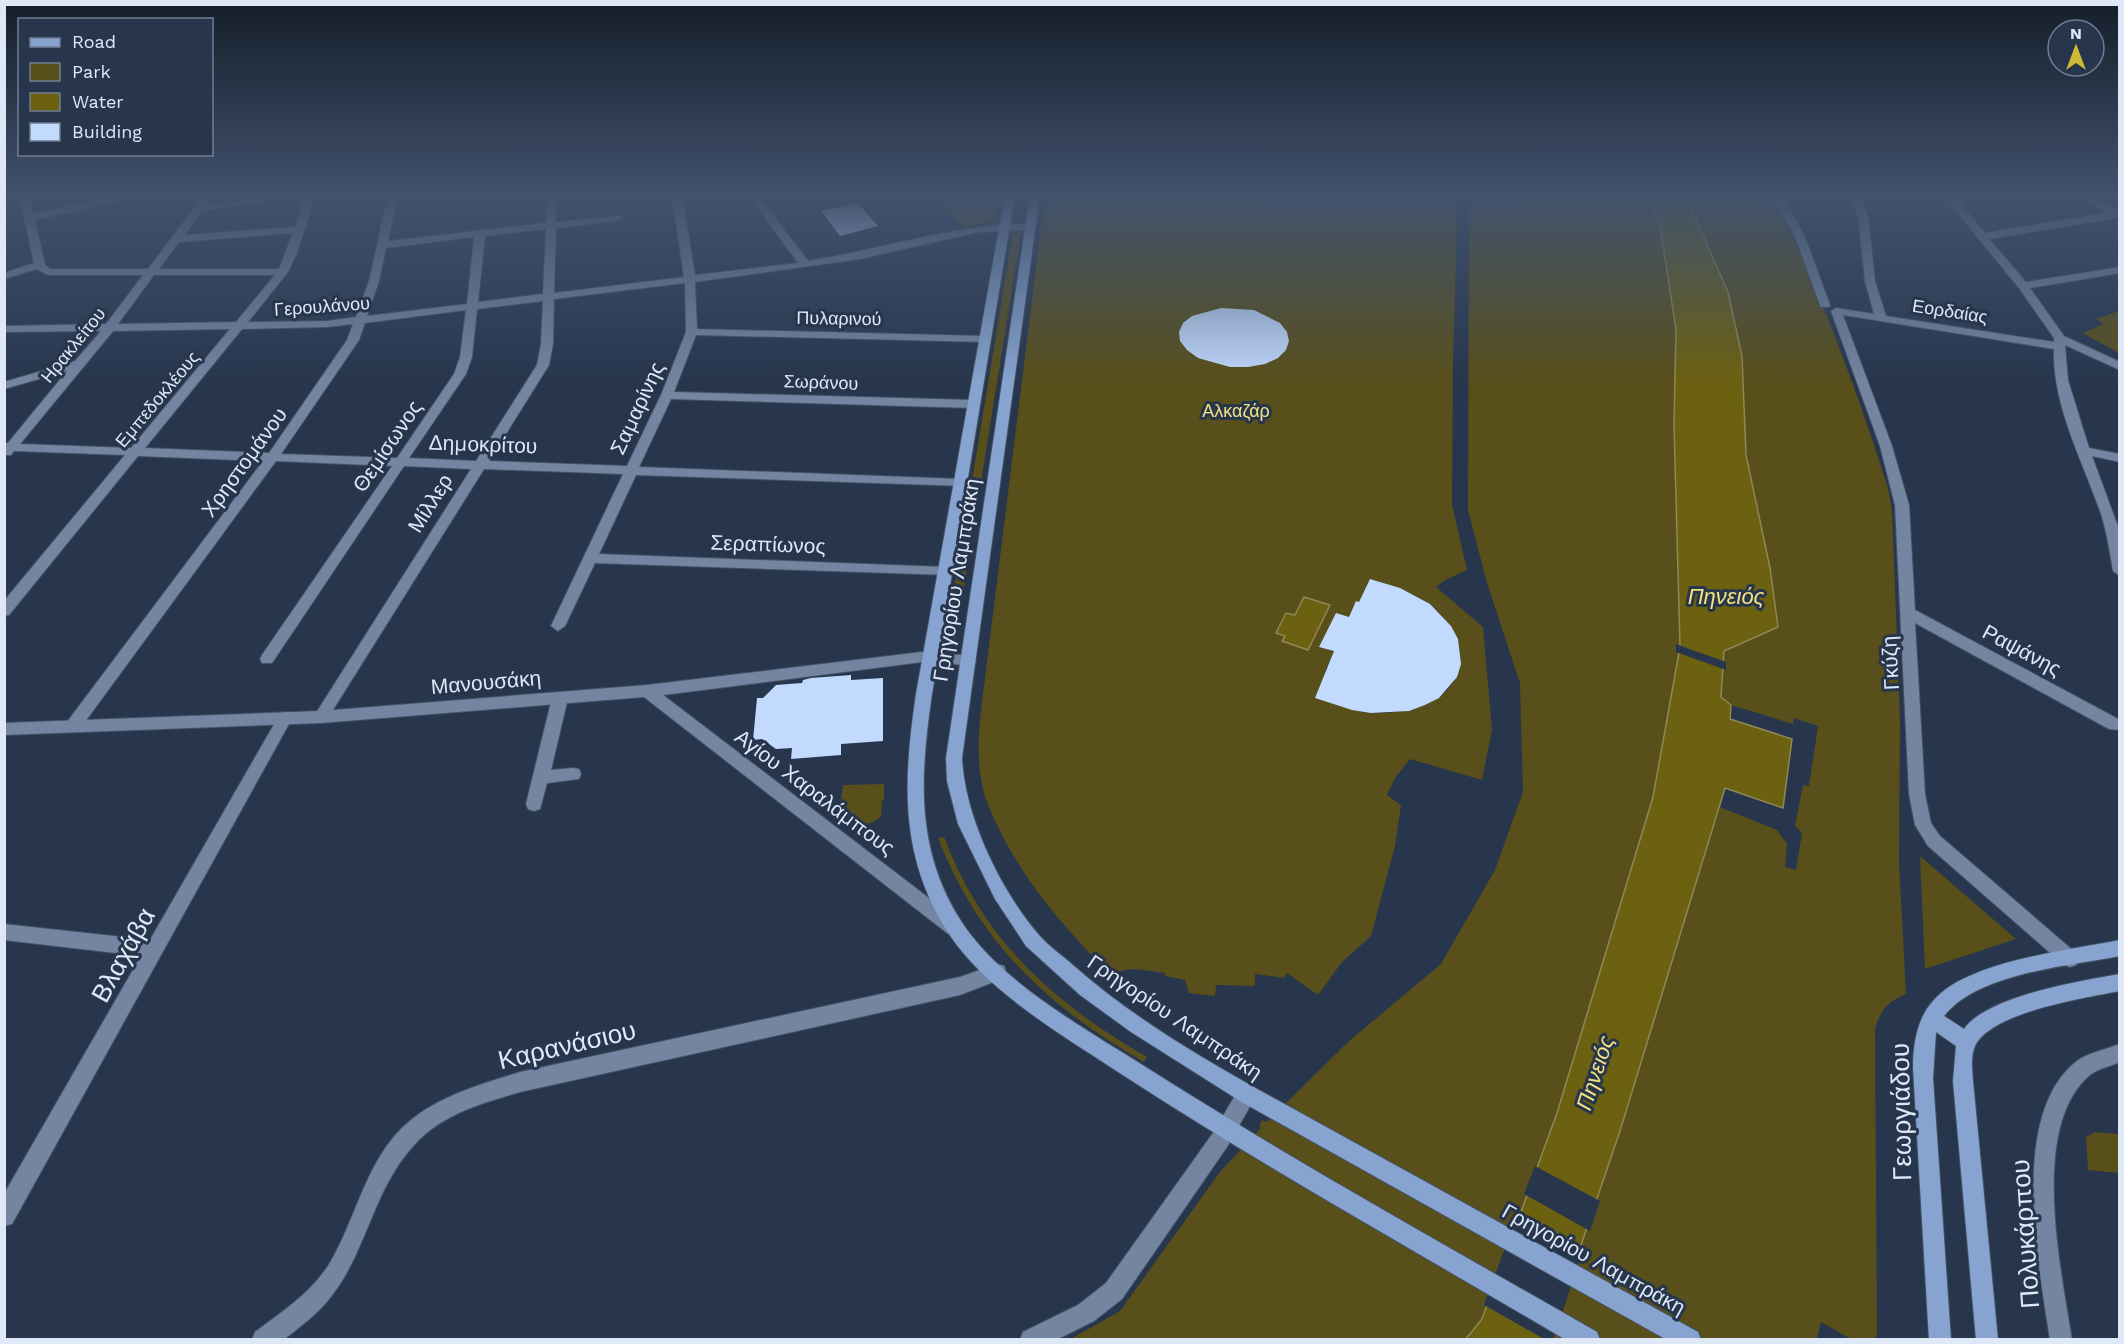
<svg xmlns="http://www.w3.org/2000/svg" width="2124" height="1344" viewBox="0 0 2124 1344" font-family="'Work Sans',sans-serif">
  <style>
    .green { fill: #584f1b; fill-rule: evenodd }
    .water { fill: #6c6011; stroke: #8e8956; stroke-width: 1.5 }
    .pier { fill: #27364d }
    .building { fill: #c2dafe }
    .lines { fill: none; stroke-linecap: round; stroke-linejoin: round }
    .pedestrian-casing { stroke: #455265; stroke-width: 2 }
    .minor-casing { stroke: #455265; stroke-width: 2 }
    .tertiary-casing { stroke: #455265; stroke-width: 2 }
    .primary-casing { stroke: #455265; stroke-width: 2 }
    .pedestrian { fill: #7385a0; fill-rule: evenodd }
    .minor { fill: #7385a0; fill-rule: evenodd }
    .tertiary { fill: #7385a0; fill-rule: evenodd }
    .primary { fill: #86a4cf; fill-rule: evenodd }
    .labels { text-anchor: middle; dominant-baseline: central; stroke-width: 6; stroke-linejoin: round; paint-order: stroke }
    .far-street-label { font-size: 18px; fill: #dee8f6; stroke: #27364d }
    .far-park-label { font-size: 18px; fill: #f4e27d; stroke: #27364d }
    .street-label { font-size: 21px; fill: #dee8f6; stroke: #27364d }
    .water-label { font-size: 22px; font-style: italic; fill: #f3e27d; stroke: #27364d }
    .near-street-label { font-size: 26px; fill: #dee8f6; stroke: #27364d }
  </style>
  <rect width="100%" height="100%" fill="#27364d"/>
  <path class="green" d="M932 195 998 199 996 220 963 228Z
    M1045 195H1458L1453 358 1452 504 1467 570 1445 580 1436 587 1483 627 1492 730 1482 780 1410 759 1395 778 1387 795 1401 805 1395 846 1371 936 1342 962 1318 995 1287 973 1284 978 1255 974V986L1216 985 1215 996 1189 993 1185 980 1165 976V973C1147 971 1127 964 1112 976 1068 932 1028 887 1000 831 994 818 986 803 983 789 977 763 978 737 981 711ZM1370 579C1396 587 1423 595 1442 616 1470 646 1465 689 1425 705 1408 712 1390 713 1371 713L1325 671 1334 651 1320 647 1349 617 1356 601 1359 602Z
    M1469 195H1650L1660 226 1676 330 1674 424 1680 647 1653 797 1557 1113 1482 1319 1465 1339 1069 1340 1120 1311 1220 1172 1261 1128 1259 1126 1262 1120 1267 1122 1348 1042 1441 964 1495 870 1523 792 1520 683 1487 583 1468 510Z
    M1685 195H1771C1820 288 1856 388 1888 488L1892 510 1900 721 1899 862 1906 994C1888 1001 1880 1011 1875 1029L1877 1335 1874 1339H1851L1821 1322 1817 1339 1549 1340 1620 1131 1720 807 1777 830 1787 844 1785 867 1796 870 1802 833 1795 826 1803 785 1809 786 1818 726 1794 718 1793 724 1731 705 1721 698 1724 651 1778 627 1770 568 1746 455 1742 356 1728 292Z
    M1013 233H1021L955 644 945 643Z
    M2119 311V353L2083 333 2103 324 2096 319Z
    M884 784V800L882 801 881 817 871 823 852 825 844 819 845 800 841 799 843 785Z
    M944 837C983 940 1053 1003 1147 1057L1144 1062C1048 1007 979 943 938 838Z
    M1920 856 2016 939 1925 969Z
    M2095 1132 2119 1134V1173L2088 1170 2086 1137Z"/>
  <path class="water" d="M1650 195H1685L1728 292 1742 356 1746 455 1770 568 1778 627 1724 651 1721 697 1731 705 1730 719 1792 739 1783 808 1725 788 1620 1131 1549 1339 1465 1340 1482 1319 1557 1113 1653 797 1680 647 1674 424 1676 330 1660 226Z
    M1304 597 1330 605 1308 650 1282 641 1285 636 1276 633 1286 613 1295 615Z"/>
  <path class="pier" d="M1676 644 1726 662V670L1676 652Z
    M1535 1166 1600 1201 1590 1231 1524 1194Z
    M1517 1215 1583 1251 1553 1340 1544 1339 1484 1305Z"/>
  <path class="building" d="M858 203 878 226 840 236 821 211Z
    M1221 308 1254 310 1280 323 1287 332 1289 341 1286 350 1278 358 1265 364 1248 367H1230L1198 358 1187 350 1180 341 1179 332 1183 323 1192 316Z
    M1370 579 1400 588 1430 604 1451 626 1458 639 1461 664 1457 677 1439 698 1425 705 1409 711 1371 713 1352 710 1315 698 1334 651 1319 647 1336 613 1349 617 1356 601 1359 602Z
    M851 675V680L883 678V741L841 744V755L791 759 792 748 776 749 762 739 753 740 757 698H763L776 685 802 683 803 680 811 678Z"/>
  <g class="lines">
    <g class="pedestrian-casing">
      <path id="pedestrian" d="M2120 1044V1062C2111 1066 2097 1069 2090 1075 2029 1126 2061 1270 2072 1340H2050C2039 1266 2008 1114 2077 1061 2087 1053 2107 1049 2120 1044Z"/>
    </g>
    <g class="minor-casing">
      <path id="minor" d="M19 195H29L33 214 121 195H138L133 198 35 220 45 265 50 269H148L204 195H214L207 205 270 195H292L287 198 202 211 184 235 295 227 306 195H316L297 253 288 272 248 322 327 321 356 317 369 281 388 195H398L388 241 546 223 547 195H557L556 222 620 216 622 218 617 221 556 228 554 293 684 277 672 195H682L695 275 798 263 748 195H758L808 261C882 249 956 224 1031 224L1036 227 1031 230 979 232 860 259 695 282 697 329 985 336 991 339 985 342 696 335 674 392 973 400 979 404 973 408 671 399 639 467 960 479 965 480 966 483 965 486 636 475 599 554 945 567 950 569 952 572 950 575 595 563 565 626 558 631 551 626 623 474 484 469 326 721H316L313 717 316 713 471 469 404 466 272 663H262L260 659 262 655 392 466 276 461 79 730H67L65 726 67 722 263 461 138 456 9 615 4 616V601L125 455 14 451 11 455H4V443H8L67 371 4 389V382L75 361 101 331 4 332V326L106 324 143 275H48L37 269 4 279V273L34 263ZM546 229 543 294 478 302 485 236ZM293 233 279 269H159L179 242ZM474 237 467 304 367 316 379 281 386 248ZM154 275H275L236 322 118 324ZM685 283 686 332 661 395 627 466 489 461 549 365 553 344 554 299ZM543 301 541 344 537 365 476 461 409 458 466 374 472 357 477 309ZM466 310 460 357 454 374 397 458 281 454 359 340 365 323ZM353 324 347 340 269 453 145 448 242 329 327 327ZM230 329 131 448 20 444 113 331Z
        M1772 195H1782L1805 237 1830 305 1829 307H1821L1820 305 1795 237Z
        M1848 195H1858L1868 216 1875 281 1886 316 2054 342V338L2019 288 1943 195H1953L1985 233 2106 213 2074 195H2086L2120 211V217L2117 218 1989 239 2026 282 2120 267V273L2030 288 2064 336 2120 362V370L2065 345 2068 380 2089 448 2120 454V462L2092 456 2120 532V576L2113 571C2110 553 2107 534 2102 517 2084 463 2052 406 2054 349L1843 315 1892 446 1909 505 1915 610 2120 720V730L2109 729 1915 623 1925 794 1931 823 1940 836 2076 953 2079 959 2076 965 2070 967 2064 965 1928 846 1915 825 1909 794 1895 505 1880 446 1831 311 1836 308 1874 314 1865 281 1858 216Z
        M560 692 565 694 568 698 551 770 573 768 579 769 581 774 579 779 547 783 540 809 534 811 528 809 526 804 552 698 555 694Z
        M285 712 290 714 293 718 290 722 12 1224 4 1226V1194L141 956 4 940V924L150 940 280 714Z
        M997 964 1004 966 1006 972 1004 978 960 995 520 1092C483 1103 442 1114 415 1144 364 1199 368 1272 306 1322 299 1327 291 1335 284 1339 276 1342 261 1340 252 1340L255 1332C283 1311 313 1292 331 1261 356 1218 365 1165 402 1128 433 1097 479 1085 520 1072L960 977Z"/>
    </g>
    <g class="tertiary-casing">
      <path id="tertiary" d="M930 651 969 656 974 657 976 661 974 665 969 666 930 661 663 695 959 921 962 927 959 933 953 935 947 933 644 697 321 723 4 735V723L321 711 647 685Z
        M1247 1084 1254 1087 1257 1094 1227 1147 1122 1299 1094 1321 1056 1340H1020L1023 1332 1078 1305 1106 1283 1213 1133 1240 1087Z"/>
    </g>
    <g class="primary-casing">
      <path id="primary" d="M1005 195H1015L932 694C920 775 915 849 961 921 1000 982 1084 1028 1144 1066 1292 1160 1445 1245 1597 1332L1600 1340H1566C1419 1253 1269 1170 1126 1077 1067 1038 989 994 949 934 899 857 903 781 916 694Z
        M1030 195H1040L962 758C965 817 1000 889 1038 934 1048 946 1062 955 1074 966 1149 1032 1241 1080 1328 1128 1451 1196 1575 1264 1698 1332L1701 1340H1667L1240 1101 1131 1032 1080 995 1026 946 995 899 958 824 947 781 946 758Z
        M2120 940V956C2069 966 1978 973 1944 1016L1964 1029C1987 996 2080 981 2120 974V991C2084 998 2000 1011 1978 1041 1970 1051 1972 1068 1973 1081L1998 1340H1976L1953 1081 1956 1046 1936 1032 1933 1078 1951 1340H1929L1913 1068C1913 1044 1917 1018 1934 1000 1968 961 2070 950 2120 940Z"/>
    </g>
    <use href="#pedestrian" class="pedestrian"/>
    <use href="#minor" class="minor"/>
    <use href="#tertiary" class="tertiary"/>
    <use href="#primary" class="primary"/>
  </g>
  <linearGradient id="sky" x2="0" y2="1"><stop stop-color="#151e2a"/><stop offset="0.51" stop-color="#41526d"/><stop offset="1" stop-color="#41526d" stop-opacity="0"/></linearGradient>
  <rect width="2124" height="383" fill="url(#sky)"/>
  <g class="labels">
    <g class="far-street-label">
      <text transform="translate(322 306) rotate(-4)">Γερουλάνου</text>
      <text transform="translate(1950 311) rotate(9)">Εορδαίας</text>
      <text transform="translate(839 318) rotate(1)">Πυλαρινού</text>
      <text transform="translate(73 345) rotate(-51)">Ηρακλείτου</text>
      <text transform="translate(821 382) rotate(2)">Σωράνου</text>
      <text transform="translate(157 399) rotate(-50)">Εμπεδοκλέους</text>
    </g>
    <g class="far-park-label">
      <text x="1236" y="410">Αλκαζάρ</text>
    </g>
    <g class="street-label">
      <text transform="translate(637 408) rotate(-65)">Σαμαρίνης</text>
      <text transform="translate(483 444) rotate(2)">Δημοκρίτου</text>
      <text transform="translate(387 446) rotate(-56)">Θεμίσωνος</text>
      <text transform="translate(244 462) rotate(-54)">Χρηστομάνου</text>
      <text transform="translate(430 503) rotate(-58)">Μίλλερ</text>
      <text transform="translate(768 544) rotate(2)">Σεραπίωνος</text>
      <text transform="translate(956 580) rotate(-81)">Γρηγορίου Λαμπράκη</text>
      <text transform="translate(2022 650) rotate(28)">Ραψάνης</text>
      <text transform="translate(1890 663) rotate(-93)">Γκύζη</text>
      <text transform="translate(486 682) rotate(-5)">Μανουσάκη</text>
      <text transform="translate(815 792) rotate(37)">Αγίου Χαραλάμπους</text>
      <text transform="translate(1175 1017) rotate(34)">Γρηγορίου Λαμπράκη</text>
      <text transform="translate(1594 1259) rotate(29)">Γρηγορίου Λαμπράκη</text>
    </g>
    <g class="water-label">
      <text x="1726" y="596">Πηνειός</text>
      <text transform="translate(1595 1073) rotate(-72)">Πηνειός</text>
    </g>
    <g class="near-street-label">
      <text transform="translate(123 955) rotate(-61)">Βλαχάβα</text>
      <text transform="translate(567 1045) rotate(-13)">Καρανάσιου</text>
      <text transform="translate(1901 1112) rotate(-91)">Γεωργιάδου</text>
      <text transform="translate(2025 1234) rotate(-94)">Πολυκάρπου</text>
    </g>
  </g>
  <rect width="2124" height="1344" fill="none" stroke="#dee8f6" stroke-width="12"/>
  <rect x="18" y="18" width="195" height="138" fill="#27364d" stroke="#707d91" stroke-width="1.5"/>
  <rect x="30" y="38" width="30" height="9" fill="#86a4cf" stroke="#707d91" stroke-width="1.5"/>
  <text x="72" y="48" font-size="18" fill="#dee8f6">Road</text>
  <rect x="30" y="63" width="30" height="18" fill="#584f1b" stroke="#707d91" stroke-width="1.5"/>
  <text x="72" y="78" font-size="18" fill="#dee8f6">Park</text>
  <rect x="30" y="93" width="30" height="18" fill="#6c6011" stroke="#707d91" stroke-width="1.5"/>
  <text x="72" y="108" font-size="18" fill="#dee8f6">Water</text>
  <rect x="30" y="123" width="30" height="18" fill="#c2dafe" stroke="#707d91" stroke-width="1.5"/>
  <text x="72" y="138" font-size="18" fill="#dee8f6">Building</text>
  <g transform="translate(2076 48)"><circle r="28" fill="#27364d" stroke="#707d91" stroke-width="1.5"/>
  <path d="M0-4.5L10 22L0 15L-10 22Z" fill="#cdb938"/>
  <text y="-9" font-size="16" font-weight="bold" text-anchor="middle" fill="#dee8f6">N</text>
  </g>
</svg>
